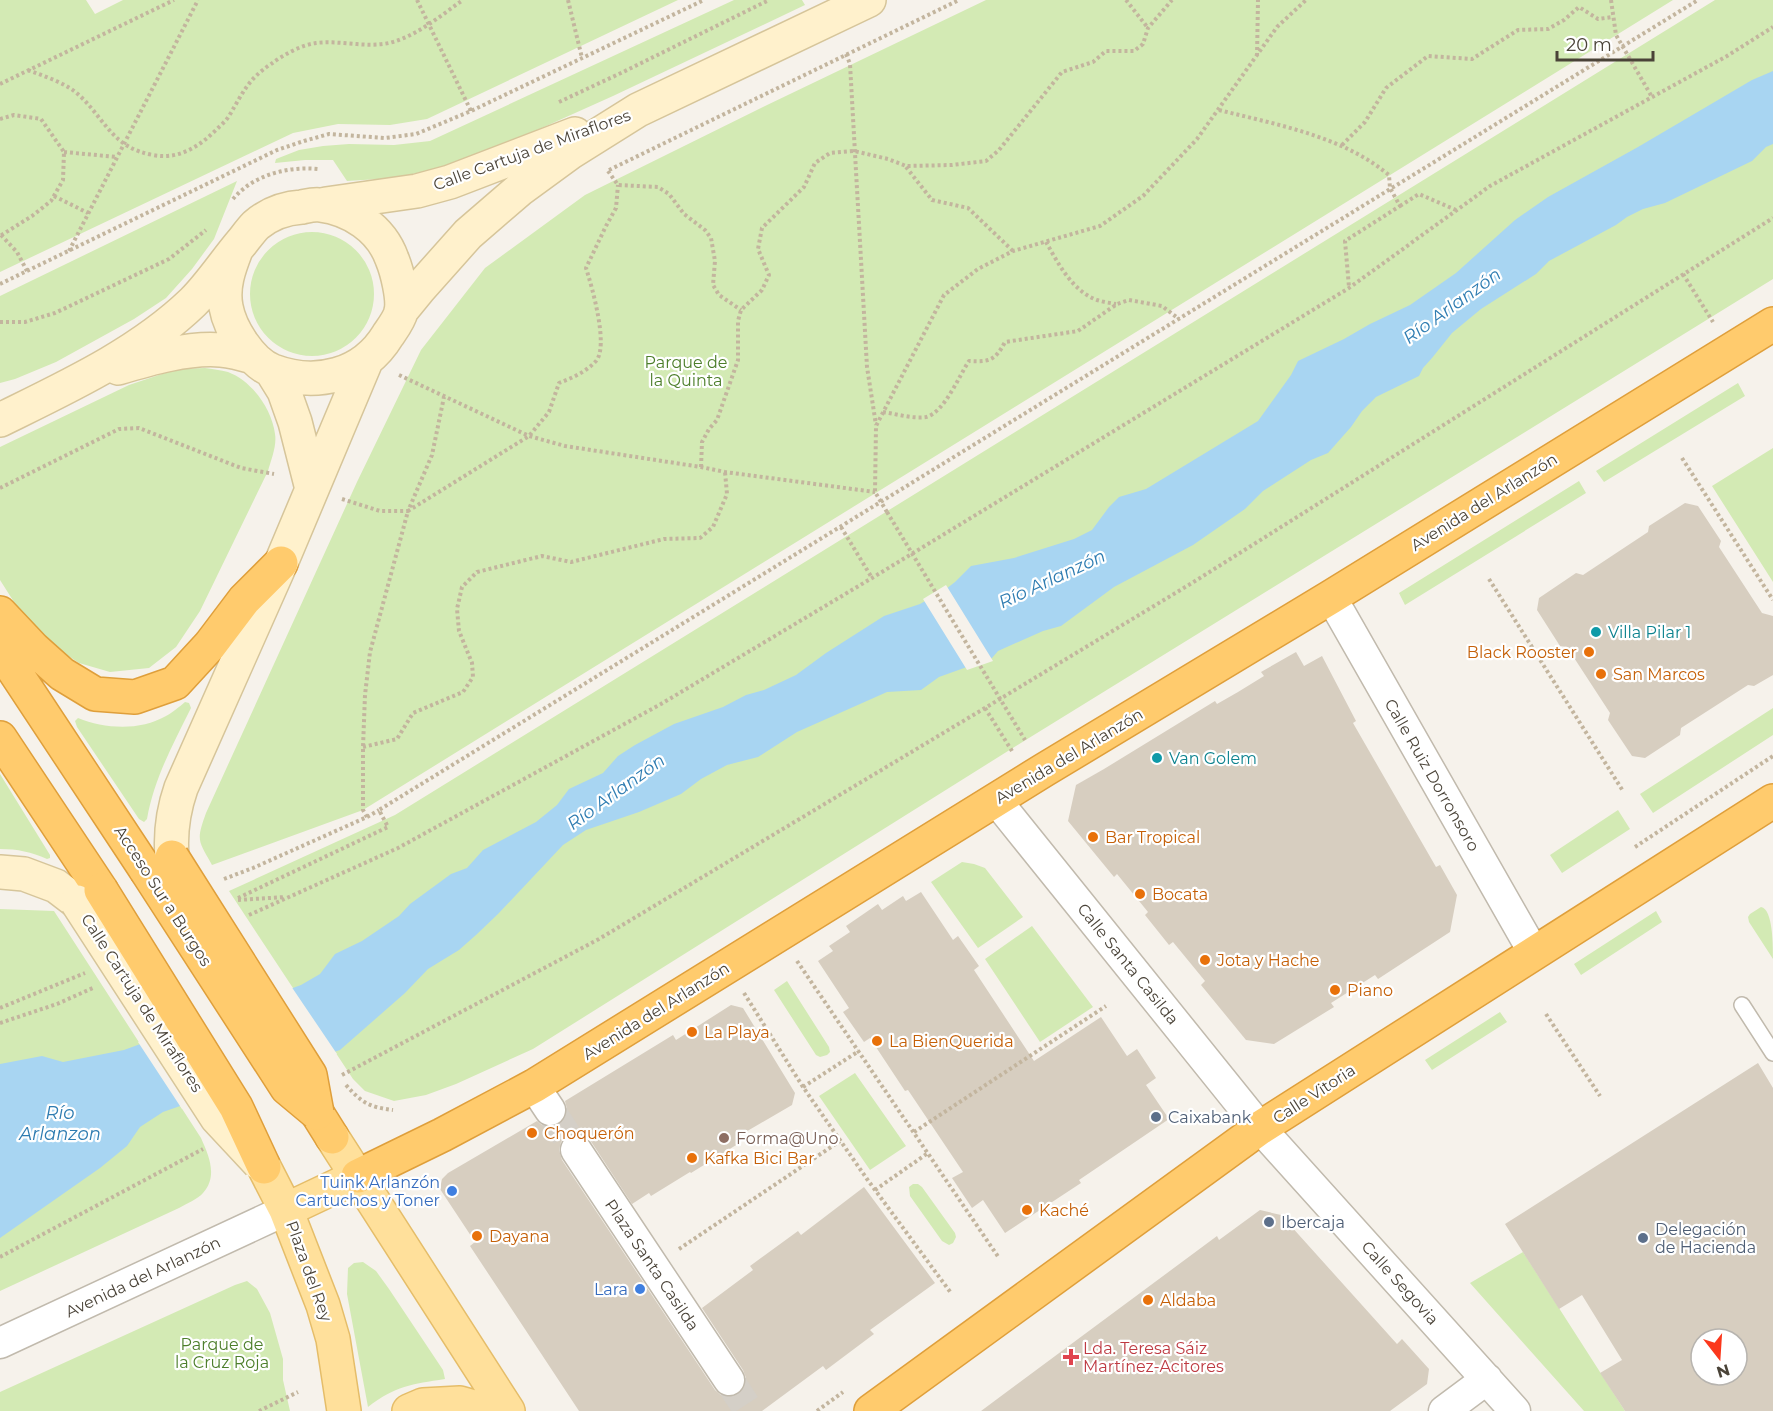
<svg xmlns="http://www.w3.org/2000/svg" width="1773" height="1411" viewBox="0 0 1773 1411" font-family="Montserrat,sans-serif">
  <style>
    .green { fill: #d3eab4 }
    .water { fill: #a8d5f2 }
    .pier { fill: #f6f2eb }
    .building { fill: #d7cec0; fill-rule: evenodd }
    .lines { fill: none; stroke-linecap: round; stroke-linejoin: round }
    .street-tunnel { stroke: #d4cfc7; stroke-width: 30; stroke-dasharray: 30 15; stroke-linecap: butt }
    .lane-casing { stroke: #c1baad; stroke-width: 18 }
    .street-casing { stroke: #c1baad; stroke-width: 33 }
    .secondary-casing { stroke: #d6c59a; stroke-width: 36 }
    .primary-casing { stroke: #e5bd69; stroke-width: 36 }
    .highway-casing { stroke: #df9f3b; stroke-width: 36 }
    .path { stroke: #c3b59e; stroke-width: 4; stroke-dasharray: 3 3; stroke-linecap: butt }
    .lane { stroke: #fff; stroke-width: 15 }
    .street { stroke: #fff; stroke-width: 30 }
    .secondary { stroke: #fff1cc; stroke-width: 33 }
    .primary { stroke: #ffe09b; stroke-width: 33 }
    .highway { stroke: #ffcb6d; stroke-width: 33 }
    .secondary-bridge-casing { stroke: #d6c59a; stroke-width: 36; stroke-linecap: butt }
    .highway-bridge-casing { stroke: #df9f3b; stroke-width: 36; stroke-linecap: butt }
    .path-bridge { stroke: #c3b59e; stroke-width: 4; stroke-dasharray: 3 3; stroke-linecap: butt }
    .secondary-bridge { stroke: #fff1cc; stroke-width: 33 }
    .highway-bridge { stroke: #ffcb6d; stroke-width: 33 }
    .culture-dot { fill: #0f9aa8; stroke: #fff; stroke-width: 2 }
    .food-dot { fill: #e8710a; stroke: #fff; stroke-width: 2 }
    .service-dot { fill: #5c6f8a; stroke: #fff; stroke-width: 2 }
    .education-dot { fill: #8d6e63; stroke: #fff; stroke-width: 2 }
    .shop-dot { fill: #3f7fe0; stroke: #fff; stroke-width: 2 }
    .health-dot { fill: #e0444e; stroke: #fff; stroke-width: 2 }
    .labels { text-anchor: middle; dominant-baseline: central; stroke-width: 4.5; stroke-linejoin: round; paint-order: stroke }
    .street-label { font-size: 16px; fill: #4a4338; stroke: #fff }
    .park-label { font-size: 16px; fill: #4c7e2a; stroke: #fff }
    .culture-label { font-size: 16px; fill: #0d838f; stroke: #fff; text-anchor: start }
    .food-label { font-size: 16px; fill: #c56008; stroke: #fff; text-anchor: start }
    .service-label { font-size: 16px; fill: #4e5e75; stroke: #fff; text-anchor: start }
    .education-label { font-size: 16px; fill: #785e54; stroke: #fff; text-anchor: start }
    .shop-label { font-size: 16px; fill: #366cbe; stroke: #fff; text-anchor: end }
    .health-label { font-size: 16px; fill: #be3a42; stroke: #fff; text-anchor: start }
    .water-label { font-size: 18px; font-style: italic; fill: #2e7cb1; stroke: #fff }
  </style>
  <rect width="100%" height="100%" fill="#f6f2eb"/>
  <path class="green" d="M0 0H86L95 14 123 0H678L427 119 390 125 338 124 293 133 0 272Z
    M734 0H802L805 5 613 96 535 131 439 168 395 178 347 181 333 160H305L275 163 276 159 299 150 323 146 349 144 394 145 430 141Z
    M986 0H1673L363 810 212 865C198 840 196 841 206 813L357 482 421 350 485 268 585 195 765 106Z
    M1715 0H1773V279L1008 751 533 1049 456 1084 426 1095 394 1101 365 1091 353 1079 229 891 395 815Z
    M237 181 214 239 192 269 166 298 134 319 56 362 15 379 0 383V296Z
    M250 294a62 62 0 1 1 124 0a62 62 0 1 1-124 0Z
    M205 368C212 369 221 370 228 372 252 381 272 409 275 434 277 446 271 460 268 471L200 611 176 647 149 668 110 672 79 663 43 639 14 602 0 580V447L129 385 177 369Z
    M1738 383 1745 396 1604 482 1596 471Z
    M1773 448V582L1712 486Z
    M1579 481 1586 493 1405 605 1399 593Z
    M185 702 189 703 191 708C173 744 154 779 147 819L144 822 139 819 77 727 75 721 78 718C105 729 140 731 166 716 172 713 179 707 185 702Z
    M1773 708V735L1653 813 1640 794Z
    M0 774 50 855V858L47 859C31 852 18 849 0 849Z
    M1618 810 1630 829 1562 873 1550 855Z
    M962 862 974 864 985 868 1023 917 978 948 931 882Z
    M1761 907C1773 909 1773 945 1773 959L1749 922 1748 917 1750 914Z
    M0 909 54 911 201 1138C209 1156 218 1176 203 1193 198 1199 186 1204 179 1208L0 1291Z
    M1656 911 1662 922 1581 975 1574 964Z
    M1032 926 1093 1007 1040 1042 985 959Z
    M787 981 829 1047 830 1052 827 1055 820 1057 816 1055 774 990Z
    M1500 1012 1507 1022 1432 1070 1425 1060Z
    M855 1073 906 1146 870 1170 819 1096Z
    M913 1184H918L922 1187 955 1233 956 1237 953 1243 949 1245 942 1241 910 1196 909 1187Z
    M1523 1252 1625 1411H1584L1470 1283Z
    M363 1262 376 1271 389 1289 443 1370 445 1379C412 1384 395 1386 368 1407L347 1294 348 1268 354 1263Z
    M247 1281 257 1289 270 1313 283 1359V1380L290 1411H0V1392L235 1285Z"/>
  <path class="water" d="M1773 71V144L1766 147 1752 161 1665 203 1643 209 1627 217 1616 225 1549 261 1536 274 1481 309 1452 333 1432 358 1423 368 1419 376 1376 397 1362 411 1351 427 1328 453 1311 460 1263 491 1245 509 1193 545 1114 587 1061 626 1043 631 998 651 992 658 939 677 921 690 887 692 797 732 758 757 727 765 701 779 681 794 639 812 586 830 563 845 498 914 476 935 459 950 428 969 405 993 340 1050 163 1112 140 1127 127 1146 100 1168 0 1238V1064L42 1056 63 1062 124 1050 301 985 320 974 335 954 362 941 399 916 410 904 451 874 467 868 483 850 536 822 557 805 569 789 603 773 618 756 635 745 674 724 723 707 746 695 764 690 796 675 826 653 884 616 920 604 946 589 955 582 971 566 1014 558 1074 539 1092 530 1109 507 1119 497 1146 489 1258 421 1291 375 1298 361 1344 339 1370 324 1410 305 1456 273 1515 220 1548 197 1638 147 1752 80Z"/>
  <path class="pier" d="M946 585 993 661 967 670 923 599Z
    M291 986 337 1054 182 1109 138 1042Z"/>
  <path class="building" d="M1685 503 1698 506 1721 541 1719 547 1762 613 1773 616V675L1754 686 1748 685 1681 728 1680 735 1645 758 1632 756 1608 720 1610 713 1567 647 1560 646 1537 610 1539 598 1576 573 1583 575 1648 532 1649 526Z
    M1296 652 1304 666 1322 656 1356 721 1353 723 1436 867 1440 865 1457 895 1450 932 1378 979 1375 975 1331 1003 1334 1007 1274 1044 1246 1040 1201 985 1205 981 1173 942 1169 945 1145 915 1148 912 1117 874 1114 877 1068 821 1076 785 1104 769 1215 701 1217 704 1238 692 1264 676 1261 672Z
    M921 892 953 940 958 936 979 966 974 970 1034 1061 1101 1017 1127 1056 1137 1049 1156 1078 1146 1085 1169 1119 1079 1180 1081 1183 1005 1233 983 1200 972 1208 952 1178 963 1172 908 1090 905 1091 870 1038 864 1042 843 1012 849 1008 818 961 833 951 829 946 850 932 846 926 878 904 882 910 903 896 906 901Z
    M731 1005 743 1008 795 1093 792 1105 737 1137 741 1142 691 1173 690 1172 651 1196 649 1193 632 1204 590 1140 584 1135 575 1133 567 1135 561 1142 559 1150 562 1160 715 1390 722 1396 730 1397 738 1395 744 1388 746 1378 743 1370 702 1308 753 1270 750 1266 798 1231 801 1235 864 1187 935 1283 870 1330 874 1334 826 1370 823 1366 762 1411H579L470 1246 475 1242 440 1189 442 1179 448 1173 537 1121 543 1126 551 1127 559 1125 566 1117 567 1109 565 1101 673 1035 676 1040Z
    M1758 1063 1773 1088V1411H1625L1600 1373 1622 1360 1582 1295 1559 1309 1505 1224ZM1701 1339H1737V1375H1701Z
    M1260 1210 1281 1215 1397 1344 1402 1339 1429 1369 1427 1384 1390 1411H981L1217 1236 1219 1240Z"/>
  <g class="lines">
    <path class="street-tunnel" d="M550 1110 576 1150
      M729 1380 749 1411"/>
    <g class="lane-casing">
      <path id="lane" d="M1742 1005 1773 1053"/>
    </g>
    <g class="street-casing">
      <path id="street" d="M1331 597 1534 953
        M996 800 1260 1128 1515 1411
        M534 1086 550 1110
        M576 1150 729 1380
        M0 1343 286 1210
        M1444 1411 1487 1379"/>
    </g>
    <g class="secondary-casing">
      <path id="secondary" d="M326 204 417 191 450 182 575 134
        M401 311 419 289 468 234 519 190 571 152 638 110 869 0
        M118 368C148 359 189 347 221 350 232 351 243 354 253 357
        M271 370 284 391 295 422 312 489
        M0 420C67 387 139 354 193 302 211 284 225 262 242 242 246 237 251 230 256 225 269 214 286 208 302 207 307 206 314 204 320 205 351 209 381 228 392 259 397 271 404 299 401 312 399 320 392 329 388 335 363 376 316 387 273 371 251 363 230 329 226 307 222 287 229 268 236 250
        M172 857C170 832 173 811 181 788L281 563 366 361
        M0 872 24 874 56 886 77 902"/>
    </g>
    <g class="primary-casing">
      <path id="primary" d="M332 1137 508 1411
        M264 1167 286 1210 323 1305 333 1339 344 1411
        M286 1210 358 1176
        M409 1411 423 1405 460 1403 488 1411"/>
    </g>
    <g class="highway-casing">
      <path id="highway" d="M0 613 34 649 62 674 95 694 135 697 175 683 210 645 244 600 281 563
        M0 649 146 870
        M0 738 101 890
        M317 1113 332 1137
        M358 1176 442 1135 534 1086 1044 770 1331 597 1773 324
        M871 1411 1260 1128 1773 801"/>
    </g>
    <path class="path" d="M417 0 471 111
      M568 0 582 58
      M1126 0 1148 28
      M1611 0 1616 35 1652 97
      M846 54 850 64 867 367 876 425
      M1257 56 1258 0
      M28 70C46 77 67 83 81 97 106 121 113 148 153 155 178 160 199 147 217 129 221 125 226 121 229 116 243 93 247 80 271 64 283 55 301 45 316 43 339 40 365 48 389 43 417 36 440 16 463 0
      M0 84 174 0
      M559 102 621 73 769 0
      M1219 110C1278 125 1342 136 1389 175L1390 188 1400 206 1345 241 1349 287
      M0 119 14 115 41 119 64 152 63 180 51 201 32 216 0 236
      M1342 145 1365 122 1386 88 1428 56 1472 59 1518 30 1548 29 1564 20 1579 7 1598 19 1613 17
      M64 152 117 157
      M906 167 932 200 968 208 1013 251
      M609 170 959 0
      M608 171 618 185 658 187 669 194 684 214 705 230 711 238 715 261 713 285 719 295 741 310
      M54 196 88 213
      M233 199C253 175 288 166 318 169
      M1400 206 1419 194 1456 210
      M1 235 17 252 27 271
      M1046 242C1058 263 1072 291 1097 300 1103 302 1110 303 1116 304
      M69 251 198 0
      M1683 274 1713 322
      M0 284 277 150 304 141 329 134 385 138 416 134 471 111 704 0
      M0 322H25L55 313 169 259 206 230
      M399 375 529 436 565 446 701 467 725 472 875 492
      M883 412C897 414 912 419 926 417 944 413 959 376 969 361 989 362 995 361 1005 342L1078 331 1117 304 1129 300 1162 306 1179 319
      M1682 458 1773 600
      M701 467 702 442 709 429 717 420 738 360V321L741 310 762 290 769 275 758 249 762 228 804 187 815 163 830 153 854 151 888 159 906 166 952 165 986 161 999 150 1062 72 1093 62 1106 51H1134L1143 44 1148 28 1172 0
      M0 488 119 429 139 428 241 468 274 474
      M342 499 380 511H408L432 455 444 397
      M887 512 875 492 876 426 944 295 978 269 1013 251 1100 226 1143 196 1197 139 1277 27 1306 0
      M841 527 872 578
      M1489 579 1623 791
      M985 708 1012 751
      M363 747 397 739 413 713 463 692 473 677 472 663 459 631 457 609 462 587 477 572 542 556 571 562 664 539 700 538 713 527 727 494 725 472
      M367 817 363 810V747L365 695 370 652 408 511 529 436 549 412 559 383C572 378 586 372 596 361 609 346 592 287 586 268L606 226 616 208 618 185
      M1635 847 1773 756
      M224 879 253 868 367 817 379 810
      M238 898 388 827 379 810 1698 0
      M238 900 285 897
      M249 915 398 848 661 704 872 578 1349 288 1490 186 1727 56 1773 27
      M797 961 999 1258
      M744 993 803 1087 867 1179 951 1293
      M0 1008 85 973
      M1546 1014 1600 1096
      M0 1023 57 1004 95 987
      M342 1075 599 939 985 708 1192 583 1773 218
      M803 1087 859 1051
      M914 1132 1106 1006
      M875 1190 928 1153
      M679 1249 840 1141
      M0 1257 203 1149
      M259 1411 298 1392
      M817 1411 843 1392"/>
    <use href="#lane" class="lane"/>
    <use href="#street" class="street"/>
    <use href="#secondary" class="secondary"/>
    <use href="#primary" class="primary"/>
    <use href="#highway" class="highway"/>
    <g class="secondary-bridge-casing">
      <path id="secondary-bridge" d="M77 902 217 1118 259 1163"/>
    </g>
    <g class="highway-bridge-casing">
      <path id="highway-bridge" d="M172 857 310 1075 317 1113
        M146 870 287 1088 317 1113
        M101 890 236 1107 264 1167"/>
    </g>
    <path class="path-bridge" d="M887 512 1025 740
      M346 1085C362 1103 369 1107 393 1110"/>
    <use href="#secondary-bridge" class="secondary-bridge"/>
    <use href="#highway-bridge" class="highway-bridge"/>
  </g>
  <g class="culture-dot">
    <circle cx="1596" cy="632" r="6"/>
    <circle cx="1157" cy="758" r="6"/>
  </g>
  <g class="food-dot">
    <circle cx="1589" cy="652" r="6"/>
    <circle cx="1601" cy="674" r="6"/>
    <circle cx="1093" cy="837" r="6"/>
    <circle cx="1140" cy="894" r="6"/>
    <circle cx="1205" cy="960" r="6"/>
    <circle cx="1335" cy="990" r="6"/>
    <circle cx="692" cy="1032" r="6"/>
    <circle cx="877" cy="1041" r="6"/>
    <circle cx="532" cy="1133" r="6"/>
    <circle cx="692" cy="1158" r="6"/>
    <circle cx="1027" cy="1210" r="6"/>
    <circle cx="477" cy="1236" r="6"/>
    <circle cx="1148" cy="1300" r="6"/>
  </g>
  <g class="service-dot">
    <circle cx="1156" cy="1117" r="6"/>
    <circle cx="1269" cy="1222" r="6"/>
    <circle cx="1643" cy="1238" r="6"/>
  </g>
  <circle class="education-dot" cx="724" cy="1138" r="6"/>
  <g class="shop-dot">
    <circle cx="452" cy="1191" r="6"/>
    <circle cx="640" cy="1289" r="6"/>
  </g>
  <path class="health-dot" d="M1068 1348h6v6h6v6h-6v6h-6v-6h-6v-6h6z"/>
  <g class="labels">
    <g class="street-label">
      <text transform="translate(532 150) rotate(-20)">Calle Cartuja de Miraflores</text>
      <text transform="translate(1484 502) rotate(-32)">Avenida del Arlanzón</text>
      <text transform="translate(1069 756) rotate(-31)">Avenida del Arlanzón</text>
      <text transform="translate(1432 775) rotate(60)">Calle Ruiz Dorronsoro</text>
      <text transform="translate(163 896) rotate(57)">Acceso Sur a Burgos</text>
      <text transform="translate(1128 964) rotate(51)">Calle Santa Casilda</text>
      <text transform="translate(142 1003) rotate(57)">Calle Cartuja de Miraflores</text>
      <text transform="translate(656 1011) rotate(-32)">Avenida del Arlanzón</text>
      <text transform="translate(1314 1094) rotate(-33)">Calle Vitoria</text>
      <text transform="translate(652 1265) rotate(56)">Plaza Santa Casilda</text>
      <text transform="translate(309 1271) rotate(70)">Plaza del Rey</text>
      <text transform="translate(143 1277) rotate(-25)">Avenida del Arlanzón</text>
      <text transform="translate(1400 1283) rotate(48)">Calle Segovia</text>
    </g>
    <g class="park-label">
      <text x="686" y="362">Parque de<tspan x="686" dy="18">la Quinta</tspan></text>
      <text x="222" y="1344">Parque de<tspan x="222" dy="18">la Cruz Roja</tspan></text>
    </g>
    <g class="culture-label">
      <text x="1608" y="632">Villa Pilar 1</text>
      <text x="1169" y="758">Van Golem</text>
    </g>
    <g class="food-label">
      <text x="1577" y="652" text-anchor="end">Black Rooster</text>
      <text x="1613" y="674">San Marcos</text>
      <text x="1105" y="837">Bar Tropical</text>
      <text x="1152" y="894">Bocata</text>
      <text x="1217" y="960">Jota y Hache</text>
      <text x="1347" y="990">Piano</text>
      <text x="704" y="1032">La Playa</text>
      <text x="889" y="1041">La BienQuerida</text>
      <text x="544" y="1133">Choquerón</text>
      <text x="704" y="1158">Kafka Bici Bar</text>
      <text x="1039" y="1210">Kaché</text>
      <text x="489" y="1236">Dayana</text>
      <text x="1160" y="1300">Aldaba</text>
    </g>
    <g class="service-label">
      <text x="1168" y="1117">Caixabank</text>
      <text x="1281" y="1222">Ibercaja</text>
      <text x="1655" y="1229">Delegación<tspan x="1655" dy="18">de Hacienda</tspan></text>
    </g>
    <g class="education-label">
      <text x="736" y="1138">Forma@Uno</text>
    </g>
    <g class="shop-label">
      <text x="440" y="1182">Tuink Arlanzón<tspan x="440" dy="18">Cartuchos y Toner</tspan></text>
      <text x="628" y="1289">Lara</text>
    </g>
    <g class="health-label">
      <text x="1083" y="1348">Lda. Teresa Sáiz<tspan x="1083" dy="18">Martínez-Acitores</tspan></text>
    </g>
    <g class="water-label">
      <text transform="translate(1452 306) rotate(-36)">Río Arlanzón</text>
      <text transform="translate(1052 579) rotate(-25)">Río Arlanzón</text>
      <text transform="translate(616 792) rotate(-36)">Río Arlanzón</text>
      <text x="60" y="1113">Río<tspan x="60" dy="21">Arlanzon</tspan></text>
    </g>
  </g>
  <g transform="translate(1719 1357) rotate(163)"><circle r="28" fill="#ffffff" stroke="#b7b4af" stroke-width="1.5"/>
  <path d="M0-4.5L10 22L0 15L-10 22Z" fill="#fb381c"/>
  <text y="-9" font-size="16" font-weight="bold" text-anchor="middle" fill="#4a4338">N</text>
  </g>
  <path d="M1557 51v9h96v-9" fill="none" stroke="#4a4338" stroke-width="3"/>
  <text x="1566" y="51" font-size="18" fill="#4a4338" stroke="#ffffff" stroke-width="4.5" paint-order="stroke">20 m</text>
</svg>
